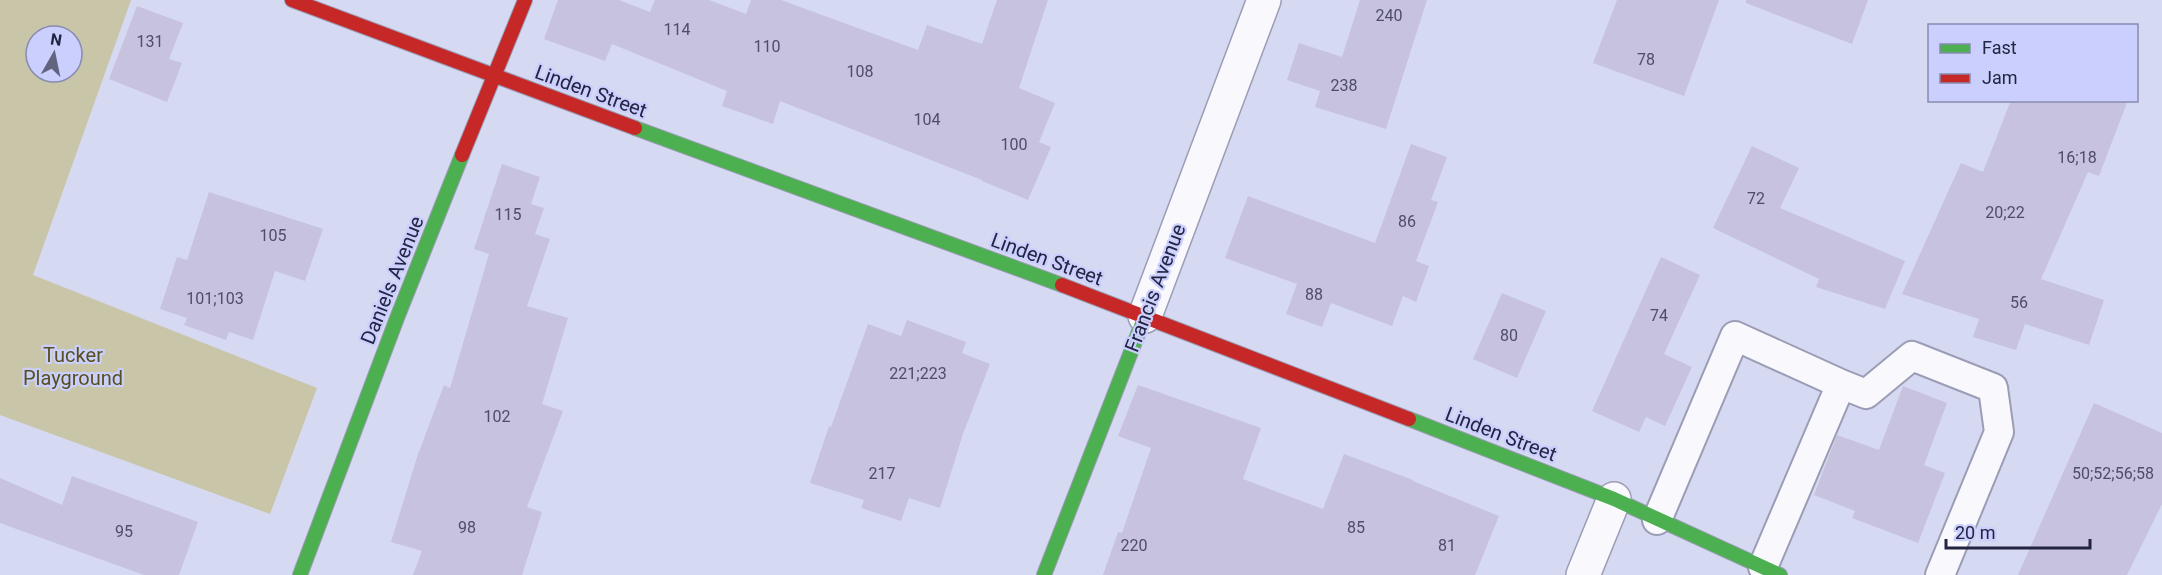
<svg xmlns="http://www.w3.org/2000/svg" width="2162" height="575" viewBox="0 0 2162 575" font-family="Roboto,sans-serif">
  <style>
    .green { fill: #c9c5a8; fill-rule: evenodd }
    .building { fill: #c7c2dd }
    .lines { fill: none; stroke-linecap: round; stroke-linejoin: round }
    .lane-casing { stroke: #9b9cb5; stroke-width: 32 }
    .street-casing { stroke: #9b9cb5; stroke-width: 36 }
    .fast-casing { stroke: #9b9cb5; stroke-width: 16 }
    .jam-casing { stroke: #9b9cb5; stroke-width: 16 }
    .lane { stroke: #f9f9fd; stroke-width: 28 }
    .street { stroke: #f9f9fd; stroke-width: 33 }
    .fast { stroke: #4caf50; stroke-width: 14 }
    .jam { stroke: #c62828; stroke-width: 14 }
    .labels { text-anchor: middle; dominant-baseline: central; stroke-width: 4.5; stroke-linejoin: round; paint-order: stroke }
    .number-label { font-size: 16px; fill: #4e4d6a }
    .street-label { font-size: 20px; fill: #232441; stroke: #cbcffd }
    .park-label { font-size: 20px; fill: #57501d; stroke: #cbcffd }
  </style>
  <rect width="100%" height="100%" fill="#d6d9f2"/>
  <path class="green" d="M0 0H131L33 275 317 388 270 514 0 415ZM36 36H72V72H36Z"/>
  <path class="building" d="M558 0H619L650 12 655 0H709L746 14 751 0H781L918 50 927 25 982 44 997 0H1048L1019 88 1055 103 1039 142 1051 147 1028 200 982 181V180L780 101 773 124 722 106 727 91 612 44 605 61 544 39Z
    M1360 0H1427L1386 129 1315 107 1320 91 1287 80 1299 43 1342 57Z
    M1617 0H1719L1684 96 1593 63Z
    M1746 0H1868L1852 44 1746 3Z
    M137 6 183 23 169 59 182 63 167 102 109 79Z
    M2011 100H2128L2099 176 2088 172 2041 279 2104 300 2089 345 2025 324 2016 350 1973 337 1979 319 1902 294 1961 163 1983 172Z
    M1411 144 1447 157 1431 200 1438 202 1416 261 1429 266 1416 302 1403 296 1392 326 1331 303 1322 327 1286 314 1297 284 1225 258 1248 196 1375 243Z
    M1752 146 1799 168 1780 208 1905 261 1885 309 1816 287 1819 279 1713 228Z
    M502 164 540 177 531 204 544 208 535 234 550 239 527 306 568 318 542 404 563 411 527 507 542 512 522 575H413L422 551 391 542 417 457 444 385 450 388 489 254 474 249Z
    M209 192 323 229 305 281 275 271 253 340 229 332 226 340 184 325 187 318 160 309 177 257 187 260Z
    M1661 257 1700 275 1664 354 1692 367 1665 426 1646 417 1639 432 1592 411Z
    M1502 293 1546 311 1517 378 1473 359Z
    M907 320 966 342 962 353 990 364 963 434 940 508 909 498 901 521 861 508 864 500 810 483 829 426 831 427 868 324 901 336Z
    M1138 385 1261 428 1243 479 1323 509 1344 454 1413 480V481L1499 516 1475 575H1103L1118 532 1122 533 1151 448 1118 436Z
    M1903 386 1947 403 1924 465 1945 473 1918 543 1852 518 1855 511 1814 495 1837 435 1879 450Z
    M2094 403 2162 433V504L2127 575H2018Z
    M72 476 198 522 179 575H144L0 523V478L62 505Z"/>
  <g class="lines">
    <g class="lane-casing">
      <path id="lane" d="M1841 384 1866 394 1912 356 1993 388 1999 432 1940 575
        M1657 520 1735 336 1841 384 1763 567"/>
    </g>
    <g class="street-casing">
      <path id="street" d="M1145 316 1264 0
        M1583 575 1614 499"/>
    </g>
    <g class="fast-casing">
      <path id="fast" d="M635 128 1062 285
        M1409 419 1614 499 1780 575
        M300 575 397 318 462 155
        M1044 575 1145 316"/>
    </g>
    <g class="jam-casing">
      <path id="jam" d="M292 0 635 128
        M462 155 525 0
        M1062 285 1409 419"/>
    </g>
    <use href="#lane" class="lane"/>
    <use href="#street" class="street"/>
    <use href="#fast" class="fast"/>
    <use href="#jam" class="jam"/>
  </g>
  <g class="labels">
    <g class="number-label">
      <text x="1389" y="15">240</text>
      <text x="677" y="29">114</text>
      <text x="150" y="41">131</text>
      <text x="767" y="46">110</text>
      <text x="1646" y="59">78</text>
      <text x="860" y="71">108</text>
      <text x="1344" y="85">238</text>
      <text x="927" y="119">104</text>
      <text x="1014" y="144">100</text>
      <text x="2077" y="157">16;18</text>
      <text x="1756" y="198">72</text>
      <text x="2005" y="212">20;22</text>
      <text x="508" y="214">115</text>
      <text x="1407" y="221">86</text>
      <text x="273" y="235">105</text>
      <text x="1314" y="294">88</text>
      <text x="215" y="298">101;103</text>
      <text x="2019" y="302">56</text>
      <text x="1659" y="315">74</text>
      <text x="1509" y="335">80</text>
      <text x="918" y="373">221;223</text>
      <text x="497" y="416">102</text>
      <text x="882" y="473">217</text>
      <text x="2113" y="473">50;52;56;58</text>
      <text x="467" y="527">98</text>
      <text x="1356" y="527">85</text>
      <text x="124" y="531">95</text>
      <text x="1134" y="545">220</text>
      <text x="1447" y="545">81</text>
    </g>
    <g class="street-label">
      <text transform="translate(591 91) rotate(20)">Linden Street</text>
      <text transform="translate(1047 259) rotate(20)">Linden Street</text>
      <text transform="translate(392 280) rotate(-68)">Daniels Avenue</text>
      <text transform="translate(1155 288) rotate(-69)">Francis Avenue</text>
      <text transform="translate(1501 434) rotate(21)">Linden Street</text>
    </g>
    <g class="park-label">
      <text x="73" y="355">Tucker<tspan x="73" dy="23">Playground</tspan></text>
    </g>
  </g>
  <rect x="1928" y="24" width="210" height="78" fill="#cbcffd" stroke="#888bb2" stroke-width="1.5"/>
  <rect x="1940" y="44" width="30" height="9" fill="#4caf50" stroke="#888bb2" stroke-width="1.5"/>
  <text x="1982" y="54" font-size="18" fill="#232441">Fast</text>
  <rect x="1940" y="74" width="30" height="9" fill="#c62828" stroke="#888bb2" stroke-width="1.5"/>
  <text x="1982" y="84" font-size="18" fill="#232441">Jam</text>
  <g transform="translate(54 54) rotate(9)"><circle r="28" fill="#cbcffd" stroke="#888bb2" stroke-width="1.5"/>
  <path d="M0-4.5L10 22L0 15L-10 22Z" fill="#62637f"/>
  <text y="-9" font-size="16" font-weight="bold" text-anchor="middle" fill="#232441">N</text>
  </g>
  <path d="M1946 539v9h144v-9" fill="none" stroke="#232441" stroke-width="3"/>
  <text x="1955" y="539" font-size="18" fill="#232441" stroke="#cbcffd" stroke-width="4.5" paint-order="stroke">20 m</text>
</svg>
